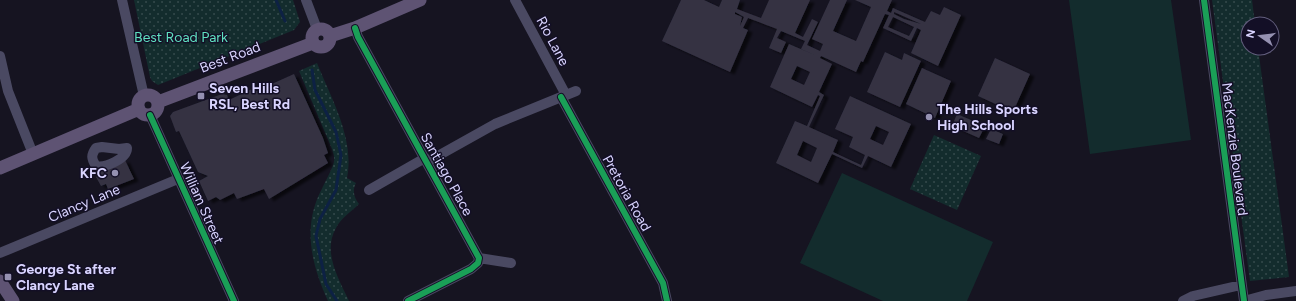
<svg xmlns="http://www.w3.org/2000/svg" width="1296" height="301" font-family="Figtree,sans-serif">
<defs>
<pattern id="park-dots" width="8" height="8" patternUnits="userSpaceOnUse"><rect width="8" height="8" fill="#132c2d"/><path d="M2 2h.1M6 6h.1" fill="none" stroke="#354a4c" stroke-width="1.8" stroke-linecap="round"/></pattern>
<filter id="shadow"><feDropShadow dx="4.5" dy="2.5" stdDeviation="1" flood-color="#0009"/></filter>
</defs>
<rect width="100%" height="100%" fill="#161421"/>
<path fill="#132c2d" d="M 1069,0 L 1171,0 L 1191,140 L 1090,154 Z
M 842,173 L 993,242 L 967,301 L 883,301 L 800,263 Z"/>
<path fill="url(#park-dots)" d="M 134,0 L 293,0 L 300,22 L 294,30 L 158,85 L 152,81 L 150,77 Z
M 1212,0 L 1252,0 L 1255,24 L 1248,24 L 1248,48 L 1258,48 L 1289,277 L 1250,281 Z
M 317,63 C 331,98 355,139 347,178 L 356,183 C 352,190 354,198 359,204 C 352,211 340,219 336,228 C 322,252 339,279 349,301 L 328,301 C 313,268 303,232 318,197 C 321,190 334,166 334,161 C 335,157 333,153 332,149 L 299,71 Z
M 934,135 L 981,156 L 957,210 L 910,189 Z"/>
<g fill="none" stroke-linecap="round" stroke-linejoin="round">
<path stroke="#0d2144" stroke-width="3" d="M 276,0 L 285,21
M 312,70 L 315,90 L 336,132 L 341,155 L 336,190 L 320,219 L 316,236 L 326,284 L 337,301"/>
</g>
<path fill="#343243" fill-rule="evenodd" filter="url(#shadow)" d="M 681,0 L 704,0 L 719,7 L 722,0 L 740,0 L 737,9 L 761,18 L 769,0 L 810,0 L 795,33 L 803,37 L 812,19 L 818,22 L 807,45 L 820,51 L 823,44 L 812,39 L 830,0 L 847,0 L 833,31 L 856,41 L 871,7 L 855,0 L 892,0 L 887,11 L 891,13 L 893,8 L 925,22 L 931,11 L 940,15 L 944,7 L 961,15 L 938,66 L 911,53 L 921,30 L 917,28 L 911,41 L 883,28 L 889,15 L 885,14 L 863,62 L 861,61 L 856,72 L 821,56 L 820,58 L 832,64 L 819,92 L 824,95 L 809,127 L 838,140 L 833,152 L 861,165 L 865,155 L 849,147 L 853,137 L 835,129 L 850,96 L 911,124 L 891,167 L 868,156 L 862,168 L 832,154 L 818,183 L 776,163 L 795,121 L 807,126 L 820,96 L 818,95 L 812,107 L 770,87 L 789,44 L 817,56 L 801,49 L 805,41 L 781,31 L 777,38 L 786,42 L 781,53 L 769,48 L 777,29 L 748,18 L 743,28 L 748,30 L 730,72 L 662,41 ZM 735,12 L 744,17 L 740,26 L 742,17 L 735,14 ZM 894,12 L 921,24 L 904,19 L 894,14 ZM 893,17 L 914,27 L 909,36 L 888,27 ZM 797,66 L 810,72 L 804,85 L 791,79 ZM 876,126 L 889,132 L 883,145 L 870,139 ZM 803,141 L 817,148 L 811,162 L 797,155 Z
M 885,52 L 902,60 L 904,53 L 921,61 L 900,107 L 867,92 Z
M 995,58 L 1030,74 L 1013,112 L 978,96 Z
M 922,68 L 951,81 L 935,118 L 906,104 Z
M 294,74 L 323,138 L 328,153 L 324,155 L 328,163 L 269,199 L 264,189 L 237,199 L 234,193 L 220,200 L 216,197 L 208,201 L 199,181 L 208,176 L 198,172 L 179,131 L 176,132 L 170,116 L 173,112 L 222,94 L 227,95 L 229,100 L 254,88 L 256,91 Z
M 957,114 L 985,126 L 979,138 L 952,126 Z
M 991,129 L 1003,134 L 999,144 L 986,139 Z
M 125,160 L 134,179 L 108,189 L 106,184 L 101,186 L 96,177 L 99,175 L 98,172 Z"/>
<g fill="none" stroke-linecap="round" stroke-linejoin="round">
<path stroke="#4a4962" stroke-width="10" d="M 122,0 L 144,96
M 306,0 L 317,29
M 515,0 L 566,95
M 1204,0 L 1244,301
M 355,28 L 358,37 L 479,258 L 478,263 L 471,269 L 408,301
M 0,56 L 8,91 L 33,154
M 561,97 L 663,283 L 667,301
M 150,115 L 234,301
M 102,147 L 119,149 L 127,148 C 127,159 105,168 96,166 C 91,158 91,155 96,148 Z
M 427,162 L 495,124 L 576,91
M 369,190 L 425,158
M 0,253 L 178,179
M 479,258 L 511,263
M 1183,301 L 1193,296 L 1241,285
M 1244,301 L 1266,295 L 1296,291"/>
<path stroke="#5e5373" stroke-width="13" d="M312 38a9 9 0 1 1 18 0a9 9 0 1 1-18 0Z
M 330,36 L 355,28 L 420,0
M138 105a10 10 0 1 1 20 0a10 10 0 1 1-20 0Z
M 158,102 L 313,43
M 0,168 L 139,109
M 0,281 L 13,301"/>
<g stroke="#130f26" stroke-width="8">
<path id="cycleway" d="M 1204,0 L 1244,301
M 355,28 L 358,37 L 479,258 L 478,263 L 471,269 L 408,301
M 561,97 L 663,283 L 667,301
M 150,115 L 234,301"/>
</g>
<use href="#cycleway" stroke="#1a9f57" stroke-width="6"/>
</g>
<g fill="#9591b1" stroke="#130f26" stroke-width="1.5">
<rect x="197" y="92" width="8" height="8" rx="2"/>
<circle cx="929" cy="117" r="4"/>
<circle cx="115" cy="173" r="4"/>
<rect x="4" y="273" width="8" height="8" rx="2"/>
</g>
<g text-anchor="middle" stroke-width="3" stroke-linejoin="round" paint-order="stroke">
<g font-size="14" fill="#5fe0c0" stroke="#130f26">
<text x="181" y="42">Best Road Park</text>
</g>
<g font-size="14" fill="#d9d4ff" stroke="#130f26">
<text transform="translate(553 41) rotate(62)" y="5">Rio Lane</text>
<text transform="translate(230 57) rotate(-21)" y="5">Best Road</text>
<text transform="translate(1235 149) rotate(83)" y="5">MacKenzie Boulevard</text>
<text transform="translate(447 174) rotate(61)" y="5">Santiago Place</text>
<text transform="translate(627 193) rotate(61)" y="5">Pretoria Road</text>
<text transform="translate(84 203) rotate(-23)" y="5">Clancy Lane</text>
<text transform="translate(202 203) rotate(66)" y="5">William Street</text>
</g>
<g font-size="14" font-weight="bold" fill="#d9d4ff" stroke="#130f26" text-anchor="start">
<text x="209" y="93">Seven Hills<tspan x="209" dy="16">RSL, Best Rd</tspan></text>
<text x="937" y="114">The Hills Sports<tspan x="937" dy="16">High School</tspan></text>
<text x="107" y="178" text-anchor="end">KFC</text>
<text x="16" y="274">George St after<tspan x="16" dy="16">Clancy Lane</tspan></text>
</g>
</g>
<g transform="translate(1260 36) rotate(284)"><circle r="19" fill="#130f26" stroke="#625e7d"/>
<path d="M0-3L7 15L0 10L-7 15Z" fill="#9591b1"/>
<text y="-6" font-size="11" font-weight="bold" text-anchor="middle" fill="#d9d4ff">N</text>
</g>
</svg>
